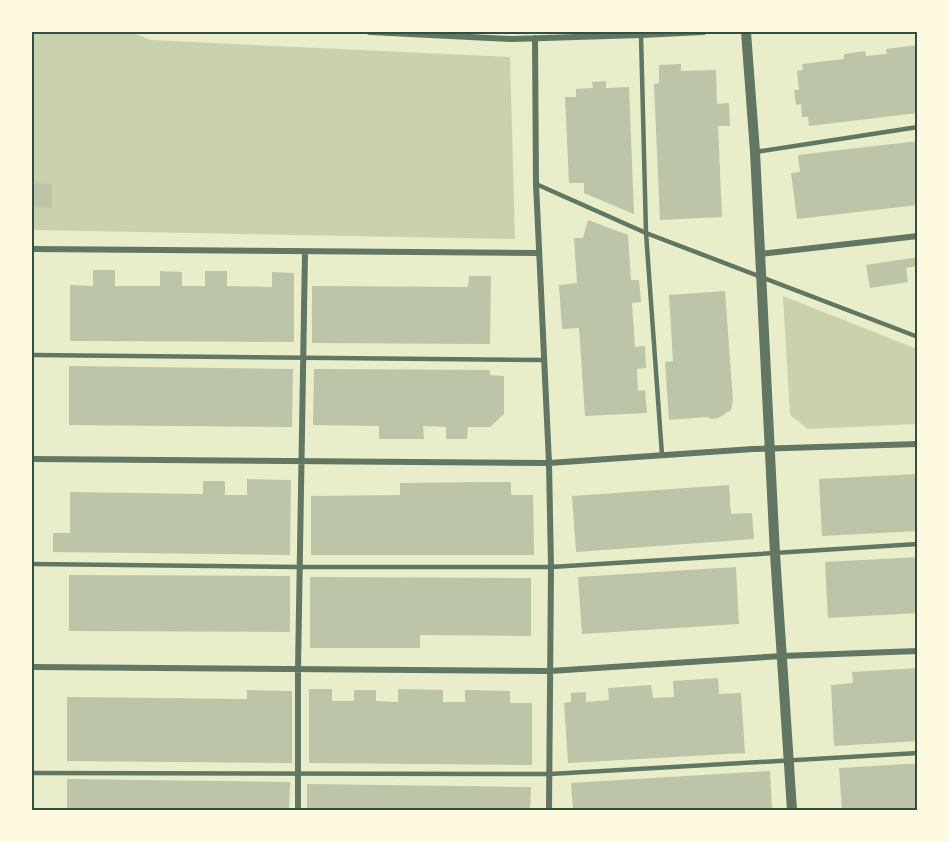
<svg xmlns="http://www.w3.org/2000/svg" width="949" height="842" font-family="'Times New Roman',serif">
<rect width="100%" height="100%" fill="#e9edc9"/>
<path fill="#cad2ad" d="M 32,32 L 130,32 L 151,40 L 510,57 L 515,239 L 32,230 Z
M 783,296 L 917,349 L 917,424 L 808,429 L 790,415 Z"/>
<path fill="#bcc5a7" d="M 918,45 L 918,113 L 809,126 L 808,117 L 802,117 L 801,104 L 796,105 L 794,90 L 799,90 L 797,71 L 803,70 L 802,64 L 844,59 L 844,54 L 865,51 L 866,56 L 887,54 L 886,49 Z
M 681,64 L 681,71 L 716,70 L 717,104 L 729,103 L 730,126 L 718,126 L 722,217 L 660,220 L 654,84 L 659,83 L 659,65 Z
M 606,81 L 606,88 L 629,87 L 634,214 L 584,193 L 584,183 L 569,183 L 565,97 L 576,97 L 576,89 L 593,88 L 592,82 Z
M 918,141 L 918,205 L 797,219 L 791,173 L 800,172 L 798,155 Z
M 32,183 L 52,184 L 52,208 L 32,207 Z
M 588,220 L 628,235 L 631,280 L 639,280 L 641,302 L 632,303 L 635,347 L 645,346 L 646,368 L 637,369 L 638,391 L 645,390 L 647,413 L 585,416 L 579,328 L 562,329 L 559,285 L 577,283 L 574,238 L 583,238 Z
M 918,257 L 918,266 L 906,268 L 908,282 L 870,288 L 866,265 Z
M 93,270 L 115,270 L 115,286 L 160,286 L 160,271 L 182,272 L 182,286 L 205,286 L 205,271 L 227,271 L 227,286 L 272,287 L 272,272 L 294,273 L 294,342 L 70,341 L 70,285 L 93,286 Z
M 469,276 L 491,276 L 490,344 L 312,343 L 312,286 L 468,287 Z
M 725,291 L 733,401 L 731,410 L 718,418 L 711,419 L 707,417 L 669,420 L 665,362 L 673,361 L 669,295 Z
M 69,366 L 293,369 L 292,427 L 69,425 Z
M 314,369 L 490,370 L 490,375 L 504,376 L 504,414 L 490,427 L 468,427 L 467,439 L 446,439 L 446,427 L 423,426 L 424,439 L 379,439 L 379,426 L 313,425 Z
M 918,474 L 918,531 L 822,536 L 819,479 Z
M 247,479 L 291,480 L 290,555 L 53,552 L 53,533 L 70,533 L 70,492 L 203,494 L 203,481 L 225,481 L 225,495 L 247,495 Z
M 489,482 L 511,482 L 511,495 L 533,495 L 534,555 L 311,555 L 311,496 L 400,495 L 400,483 Z
M 729,485 L 731,514 L 752,513 L 754,539 L 576,552 L 572,496 Z
M 918,557 L 918,613 L 828,618 L 825,562 Z
M 736,567 L 739,624 L 582,634 L 578,577 Z
M 69,575 L 290,576 L 290,632 L 69,631 Z
M 310,577 L 531,578 L 531,636 L 420,635 L 420,648 L 310,648 Z
M 918,668 L 918,741 L 834,746 L 831,685 L 853,683 L 852,672 Z
M 718,678 L 719,694 L 741,693 L 745,753 L 568,763 L 564,703 L 571,702 L 571,693 L 586,692 L 586,702 L 609,700 L 608,688 L 651,685 L 653,698 L 674,697 L 673,681 Z
M 309,689 L 332,689 L 332,701 L 354,701 L 354,690 L 376,690 L 376,701 L 398,702 L 398,689 L 443,690 L 443,702 L 465,702 L 465,690 L 510,691 L 510,703 L 532,703 L 532,765 L 309,763 Z
M 247,690 L 292,691 L 292,763 L 67,761 L 67,697 L 247,699 Z
M 906,764 L 918,764 L 918,810 L 842,810 L 839,768 Z
M 770,771 L 772,808 L 757,808 L 757,810 L 573,810 L 571,783 Z
M 67,779 L 290,782 L 289,810 L 67,810 Z
M 307,784 L 531,787 L 530,810 L 307,810 Z"/>
<g fill="none" stroke-linecap="round" stroke-linejoin="round">
<path stroke="#617663" stroke-width="4.5" d="M 641,35 L 646,233 L 662,455
M 755,152 L 918,127
M 536,184 L 646,233 L 918,337
M 32,355 L 543,360
M 32,564 L 300,567 L 551,567 L 918,544
M 32,773 L 550,774 L 918,753"/>
<path stroke="#617663" stroke-width="6" d="M 370,32 L 512,39 L 641,35 L 703,32
M 535,38 L 536,184 L 549,463 L 551,567 L 549,810
M 32,249 L 538,253
M 760,254 L 918,236
M 32,459 L 549,463 L 753,449 L 918,444
M 32,667 L 550,671 L 782,656 L 918,651
M 298,810 L 298,669 L 305,252"/>
<path stroke="#617663" stroke-width="10" d="M 746,32 L 755,152 L 775,554 L 792,810"/>
</g>
<rect width="949" height="842" fill="none" stroke="#fefae0" stroke-width="66"/>
<rect x="33" y="33" width="883" height="776" fill="none" stroke="#344e41" stroke-width="2"/>
</svg>
